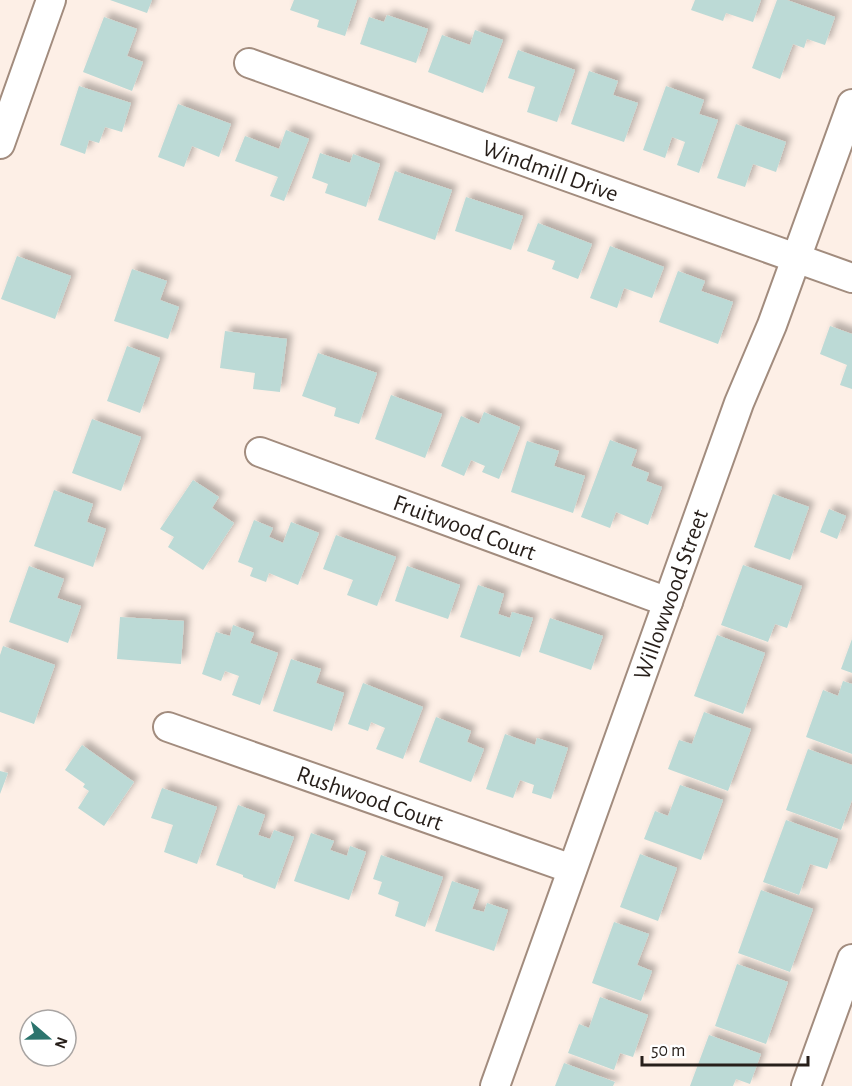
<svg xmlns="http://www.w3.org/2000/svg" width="852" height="1086" font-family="'Alegreya Sans',sans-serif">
<defs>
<filter id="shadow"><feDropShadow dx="5.5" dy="-5.5" stdDeviation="3" flood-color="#0004"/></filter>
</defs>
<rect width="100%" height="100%" fill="#fdefe6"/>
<path fill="#bcdad6" filter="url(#shadow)" d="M 110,0 L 152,0 L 147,13 Z
M 294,0 L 357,0 L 345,36 L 317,27 L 319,20 L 290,10 Z
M 695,0 L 761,0 L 753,22 L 726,13 L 723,21 L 691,10 Z
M 777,0 L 787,0 L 835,17 L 825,45 L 807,39 L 804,48 L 793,44 L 780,79 L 752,68 Z
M 387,15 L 428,29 L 416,63 L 360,44 L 369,17 L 384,22 Z
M 104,17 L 137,29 L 127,56 L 143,62 L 132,91 L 83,72 Z
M 475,30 L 503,40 L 483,93 L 428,72 L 442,35 L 470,45 Z
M 518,50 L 575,70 L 557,122 L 527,112 L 535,87 L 508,78 Z
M 589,71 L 618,81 L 613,95 L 638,103 L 624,142 L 571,124 Z
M 79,86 L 131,103 L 122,132 L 105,127 L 99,143 L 89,140 L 85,154 L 60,145 Z
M 666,86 L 704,100 L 699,114 L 718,120 L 699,173 L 677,165 L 685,142 L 672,137 L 665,158 L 643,150 Z
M 178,104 L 231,124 L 219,157 L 192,146 L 184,167 L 158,157 Z
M 736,124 L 786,142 L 776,172 L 753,164 L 745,187 L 717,178 Z
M 286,130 L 309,139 L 284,201 L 270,196 L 278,177 L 235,161 L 245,136 L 279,149 Z
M 320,153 L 350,163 L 353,154 L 380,164 L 366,207 L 325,193 L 328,184 L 312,178 Z
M 395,171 L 452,190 L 435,240 L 378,220 Z
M 466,197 L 523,216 L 511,250 L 455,231 Z
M 538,223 L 592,244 L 578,279 L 552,269 L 555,261 L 527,251 Z
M 610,246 L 664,267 L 652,298 L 624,288 L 617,308 L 590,298 Z
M 17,256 L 71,276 L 55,319 L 1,299 Z
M 132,269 L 167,281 L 160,300 L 179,307 L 168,339 L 114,321 Z
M 678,271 L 705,281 L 701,291 L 733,302 L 718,344 L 659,322 Z
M 830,326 L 852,334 L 852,389 L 840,385 L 847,365 L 820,354 Z
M 225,331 L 287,339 L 280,392 L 253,389 L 255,373 L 220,368 Z
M 127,346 L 160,358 L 140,413 L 107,401 Z
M 318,353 L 377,373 L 359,424 L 334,416 L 336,408 L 302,396 Z
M 391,395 L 442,414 L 425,458 L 375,439 Z
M 484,412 L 520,427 L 499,479 L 482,472 L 485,466 L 471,460 L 464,476 L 441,466 L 461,416 L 479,424 Z
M 92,419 L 141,437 L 121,491 L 72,473 Z
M 610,440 L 637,450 L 631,466 L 649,473 L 646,481 L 662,487 L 648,525 L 616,512 L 610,528 L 581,517 Z
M 527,441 L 559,451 L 554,466 L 585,476 L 573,513 L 511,492 Z
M 193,480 L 219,497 L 212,508 L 234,523 L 203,570 L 168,547 L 174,537 L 160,529 Z
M 54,490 L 93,504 L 87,522 L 106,529 L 93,567 L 34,546 Z
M 773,494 L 809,507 L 790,560 L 754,547 Z
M 829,509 L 846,516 L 837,539 L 820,532 Z
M 254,520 L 273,528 L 269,537 L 283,543 L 291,522 L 319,533 L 298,585 L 269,573 L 266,582 L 250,576 L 253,568 L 238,562 Z
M 336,535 L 396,557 L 377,606 L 347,595 L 353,580 L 323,569 Z
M 743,565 L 802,586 L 787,628 L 775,624 L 768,642 L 721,625 Z
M 29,566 L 64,579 L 57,598 L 81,606 L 68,643 L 9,622 Z
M 407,566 L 460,585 L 448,619 L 395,601 Z
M 478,585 L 504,594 L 498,614 L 510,618 L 512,612 L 533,618 L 520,657 L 460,637 Z
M 120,617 L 184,621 L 181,664 L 117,659 Z
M 550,618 L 603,636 L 591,670 L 539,652 Z
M 233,625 L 254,633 L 250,643 L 278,653 L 260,705 L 232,695 L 239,676 L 225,671 L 221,681 L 202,674 L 216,632 L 230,636 Z
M 717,635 L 765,653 L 743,714 L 694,696 Z
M 852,639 L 852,673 L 841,669 Z
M 3,646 L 55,665 L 34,724 L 0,712 L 0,655 Z
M 291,659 L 321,669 L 316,683 L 344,693 L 332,731 L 273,711 Z
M 843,681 L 852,684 L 852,754 L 806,737 L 823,690 L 838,696 Z
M 363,683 L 423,707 L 403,759 L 376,749 L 385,728 L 371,722 L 368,731 L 348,724 Z
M 704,712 L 751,729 L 728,791 L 668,769 L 679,740 L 692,744 Z
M 436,717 L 471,731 L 467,742 L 484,749 L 471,782 L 419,762 Z
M 505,734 L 535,745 L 537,738 L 568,748 L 551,799 L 532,793 L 534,785 L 520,780 L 513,798 L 486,789 Z
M 82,745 L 134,782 L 104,826 L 78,808 L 89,791 L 83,787 L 85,784 L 65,770 Z
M 808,749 L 852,765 L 852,800 L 841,830 L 786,810 Z
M 0,771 L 8,773 L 0,794 Z
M 680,785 L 723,800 L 701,860 L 644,839 L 655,811 L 668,816 Z
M 162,788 L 217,807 L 197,864 L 164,852 L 173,825 L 151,818 Z
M 238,805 L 265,815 L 258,835 L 270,839 L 274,830 L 294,837 L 275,889 L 243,877 L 243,875 L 216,865 Z
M 786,820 L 838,839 L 827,869 L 810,864 L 799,895 L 763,882 Z
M 311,833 L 334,841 L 330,850 L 347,856 L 350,846 L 366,852 L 349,900 L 294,881 Z
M 640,854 L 677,868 L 658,921 L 620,907 Z
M 381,855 L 443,877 L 425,927 L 395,916 L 399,902 L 378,894 L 382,882 L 373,879 Z
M 452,881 L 479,890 L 472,909 L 484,912 L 487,903 L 508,910 L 494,951 L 435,931 Z
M 761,890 L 813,909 L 790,972 L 738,953 Z
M 614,922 L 649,934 L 637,965 L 652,971 L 641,1001 L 592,983 Z
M 737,964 L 788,982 L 766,1044 L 715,1026 Z
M 600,997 L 648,1015 L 633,1057 L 620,1053 L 614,1070 L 568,1053 L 579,1024 L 589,1028 Z
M 709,1035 L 761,1054 L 750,1084 L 736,1079 L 733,1086 L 690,1086 Z
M 564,1063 L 615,1082 L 613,1086 L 555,1086 Z"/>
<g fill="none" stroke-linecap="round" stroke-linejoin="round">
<g stroke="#a28c7e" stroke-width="32">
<g id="minor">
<path id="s1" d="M 249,63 L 852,278"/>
<path d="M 0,144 L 51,0"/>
<path id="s2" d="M 260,452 L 668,602"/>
<path id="s3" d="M 168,727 L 572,869"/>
<path id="s4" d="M 495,1086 L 739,403 L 772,325 L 852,104"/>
<path d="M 806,1086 L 852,959"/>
</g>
</g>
<use href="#minor" stroke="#fff" stroke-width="28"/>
</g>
<g text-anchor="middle" stroke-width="5" stroke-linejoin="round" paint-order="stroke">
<g font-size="24" fill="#271f1a" stroke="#fff">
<text dy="8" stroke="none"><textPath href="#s1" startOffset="320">Windmill Drive</textPath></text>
<text dy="8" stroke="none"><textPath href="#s2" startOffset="218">Fruitwood Court</textPath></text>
<text dy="8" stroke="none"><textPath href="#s4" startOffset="522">Willowwood Street</textPath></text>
<text dy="8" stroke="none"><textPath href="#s3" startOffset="214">Rushwood Court</textPath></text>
</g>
</g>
<g transform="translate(48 1038) rotate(110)"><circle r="28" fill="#ffffff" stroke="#a9a5a3" stroke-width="1.5"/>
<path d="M0-4.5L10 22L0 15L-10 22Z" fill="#2c746d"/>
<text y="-9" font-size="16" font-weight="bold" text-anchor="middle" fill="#271f1a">N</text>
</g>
<path d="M642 1056v9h166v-9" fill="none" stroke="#271f1a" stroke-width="3"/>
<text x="651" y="1056" font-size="18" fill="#271f1a" stroke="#ffffff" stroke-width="4.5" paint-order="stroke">50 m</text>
</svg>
